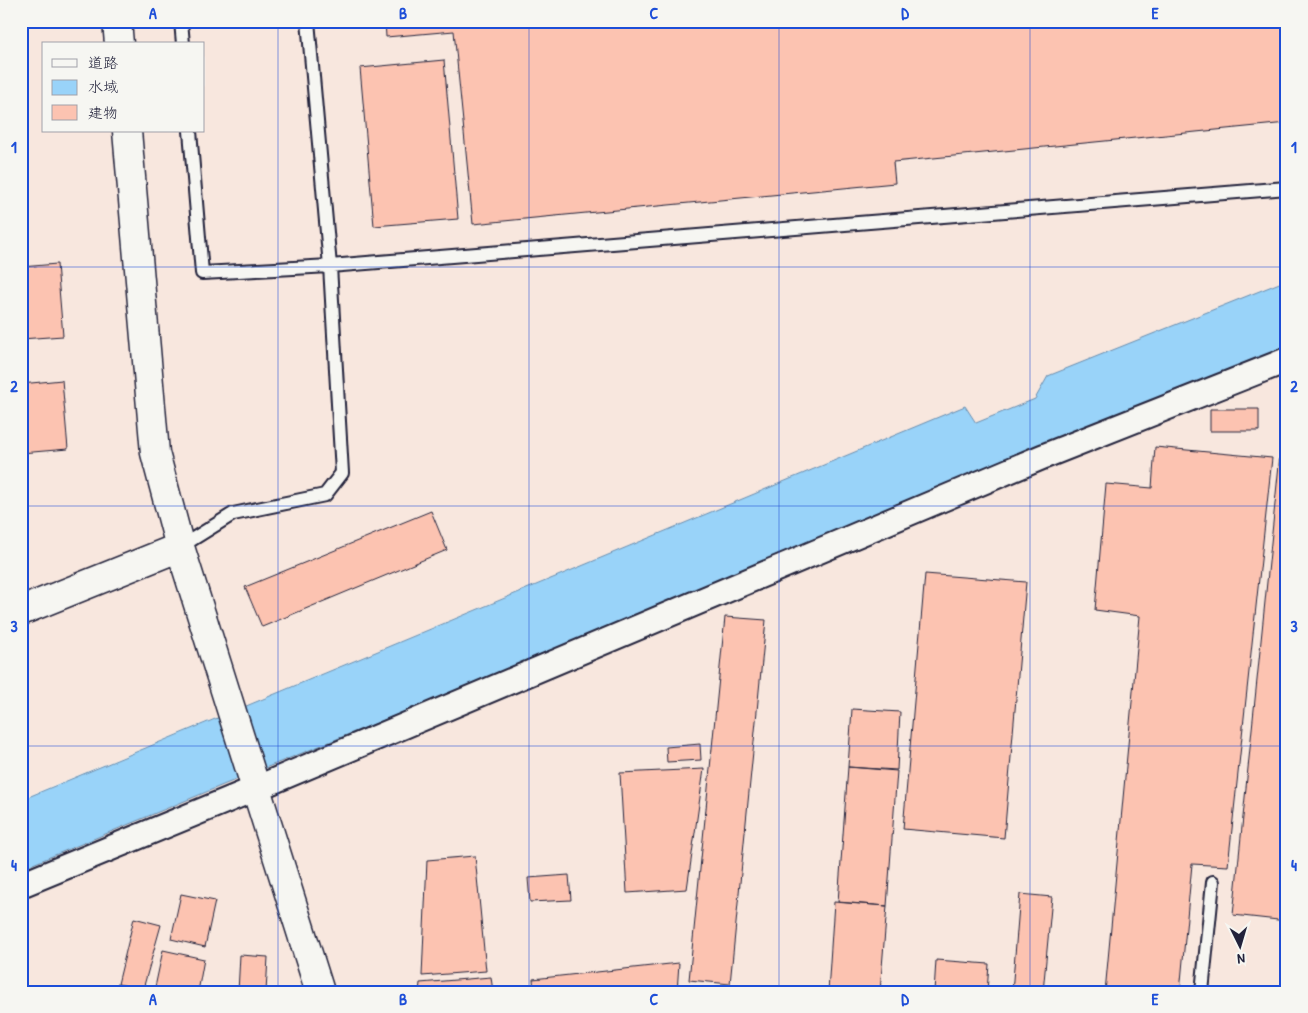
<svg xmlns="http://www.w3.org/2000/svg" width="1308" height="1013" font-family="'Patrick Hand','Klee One',sans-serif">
<rect width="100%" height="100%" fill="#f6f6f2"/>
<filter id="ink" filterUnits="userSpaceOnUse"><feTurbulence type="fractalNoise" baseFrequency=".02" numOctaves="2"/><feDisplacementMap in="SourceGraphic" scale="10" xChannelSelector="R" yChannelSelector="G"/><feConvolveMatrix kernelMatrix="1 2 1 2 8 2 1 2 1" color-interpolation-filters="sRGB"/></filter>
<g filter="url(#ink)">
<path fill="#f8e7de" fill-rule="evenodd" d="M 21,21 L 1287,21 L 1287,280 L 1048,376 L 1035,399 L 976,423 L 965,406 L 21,799 ZM 44,44 L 204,44 L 204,131 L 44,131 Z
M 1287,355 L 1287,992 L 21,992 L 21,869 L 223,785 Z"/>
<path fill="#99d3f9" stroke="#698cad" d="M 1287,280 L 1287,355 L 223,785 L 21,869 L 21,800 L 965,406 L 976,423 L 1035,399 L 1048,376 Z"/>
<path fill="#fcc3b1" stroke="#22223b" d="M 385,21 L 1287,21 L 1287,123 L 893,162 L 895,183 L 473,224 L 454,31 L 386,37 Z
M 444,60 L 458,219 L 374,226 L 360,68 Z
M 57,264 L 63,336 L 21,339 L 21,267 Z
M 62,380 L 68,449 L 21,453 L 21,384 Z
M 1210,409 L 1259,409 L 1259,431 L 1210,431 Z
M 1281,445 L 1287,446 L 1287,921 L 1233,915 Z
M 1155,447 L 1272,458 L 1228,866 L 1192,864 L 1180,992 L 1105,992 L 1140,616 L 1095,610 L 1106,484 L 1152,488 Z
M 431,511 L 447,550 L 262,627 L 245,587 Z
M 925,574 L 1026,582 L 1004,838 L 903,829 Z
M 725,617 L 766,620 L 730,984 L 689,980 Z
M 852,709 L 900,712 L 897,770 L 848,767 Z
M 700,744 L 701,760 L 667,762 L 666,747 Z
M 21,761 L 27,775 L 21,777 Z
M 848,767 L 897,771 L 887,906 L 838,902 Z
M 704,769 L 687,889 L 627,893 L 620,773 Z
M 475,856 L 486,971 L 422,976 L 427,860 Z
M 569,875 L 571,900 L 530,902 L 528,878 Z
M 181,894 L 215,901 L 205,947 L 171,939 Z
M 1020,894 L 1052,897 L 1043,992 L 1012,992 Z
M 834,902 L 887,906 L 880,992 L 828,992 Z
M 134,918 L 161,925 L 143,989 L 118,984 Z
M 163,950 L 204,959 L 198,992 L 154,992 Z
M 240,955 L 268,957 L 266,992 L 238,992 Z
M 936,960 L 989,964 L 987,992 L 934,992 Z
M 679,963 L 677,992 L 534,992 L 533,979 Z
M 491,977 L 493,992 L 419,992 L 420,983 Z"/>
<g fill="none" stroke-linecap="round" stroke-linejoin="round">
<g stroke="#22223b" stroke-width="16">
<path id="lane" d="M 181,21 L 183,44
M 190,131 L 202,273 L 330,266 L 1287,188
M 180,547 L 233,514 L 325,495 L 342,473 L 330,266 L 308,21
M 1202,992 L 1213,882"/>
</g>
<g stroke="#22223b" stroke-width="28">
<path id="street" d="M 21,885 L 257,788 L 1042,457 L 1287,360"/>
</g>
<g stroke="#22223b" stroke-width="31">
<path id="secondary" d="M 117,21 L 119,44
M 127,131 L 155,453 L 180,547 L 320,992
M 21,611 L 180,547"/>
</g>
<use href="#lane" stroke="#f6f6f2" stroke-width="12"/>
<use href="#street" stroke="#f6f6f2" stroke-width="24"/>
<use href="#secondary" stroke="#f6f6f2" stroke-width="28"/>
</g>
</g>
<path fill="none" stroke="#1d4ed8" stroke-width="1" stroke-opacity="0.55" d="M 278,21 L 278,992M 529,21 L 529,992M 779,21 L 779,992M 1030,21 L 1030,992M 21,267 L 1287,267M 21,506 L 1287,506M 21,746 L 1287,746"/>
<rect width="1308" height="1013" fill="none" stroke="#f6f6f2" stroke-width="55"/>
<rect x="42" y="42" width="162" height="90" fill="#f6f6f2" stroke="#a1a1a9"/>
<rect x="52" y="59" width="25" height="8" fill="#f6f6f2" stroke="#a1a1a9"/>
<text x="88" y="68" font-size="15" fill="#22223b">道路</text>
<rect x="52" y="80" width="25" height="15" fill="#99d3f9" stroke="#a1a1a9"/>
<text x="88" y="92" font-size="15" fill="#22223b">水域</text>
<rect x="52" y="105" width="25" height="15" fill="#fcc3b1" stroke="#a1a1a9"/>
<text x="88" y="118" font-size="15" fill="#22223b">建物</text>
<g transform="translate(1240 946) rotate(175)" stroke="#f6f6f2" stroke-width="4" paint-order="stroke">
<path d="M0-4L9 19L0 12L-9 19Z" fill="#22223b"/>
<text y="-8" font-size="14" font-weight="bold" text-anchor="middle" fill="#22223b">N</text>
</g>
<rect x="28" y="28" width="1252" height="958" fill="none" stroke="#1d4ed8" stroke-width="2"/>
<g font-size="16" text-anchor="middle" font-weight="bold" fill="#1d4ed8">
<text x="153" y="19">A</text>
<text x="403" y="19">B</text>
<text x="654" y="19">C</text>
<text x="905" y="19">D</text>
<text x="1155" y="19">E</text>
<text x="14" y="153">1</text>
<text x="1294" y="153">1</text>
<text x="14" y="392">2</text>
<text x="1294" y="392">2</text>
<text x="14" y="632">3</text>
<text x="1294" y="632">3</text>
<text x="14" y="871">4</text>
<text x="1294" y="871">4</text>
<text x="153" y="1005">A</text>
<text x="403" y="1005">B</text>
<text x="654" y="1005">C</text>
<text x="905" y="1005">D</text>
<text x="1155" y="1005">E</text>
</g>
</svg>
